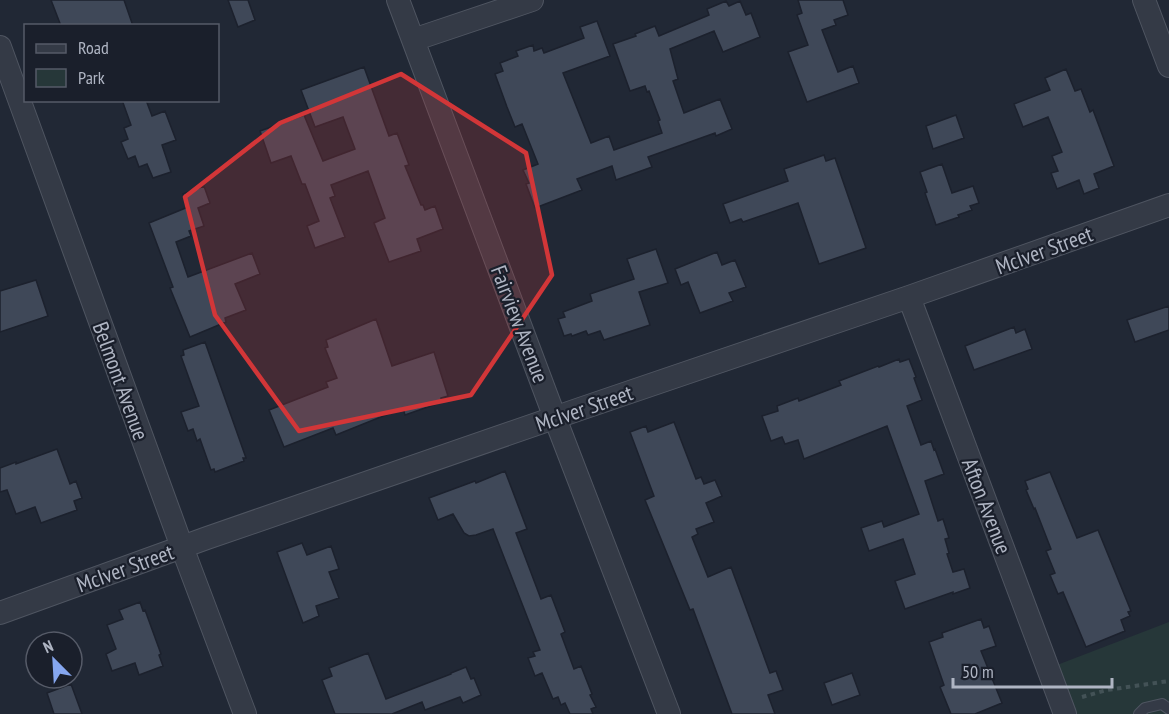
<svg xmlns="http://www.w3.org/2000/svg" width="1169" height="714" font-family="'PT Sans Narrow',sans-serif">
<rect width="100%" height="100%" fill="#212835"/>
<path fill="#263739" d="M 1169,622 L 1169,714 L 1076,714 L 1057,665 Z"/>
<path fill="#3f4858" stroke="#1c212d" stroke-width="1.5" d="M 51,0 L 124,0 L 133,26 L 61,26 Z
M 228,0 L 248,0 L 255,20 L 238,27 Z
M 798,0 L 843,0 L 848,15 L 834,20 L 836,25 L 822,30 L 838,72 L 853,66 L 859,83 L 807,102 L 788,52 L 808,45 L 797,15 L 802,13 Z
M 726,1 L 729,6 L 740,1 L 746,15 L 751,13 L 760,37 L 723,52 L 714,31 L 670,49 L 678,79 L 673,81 L 684,113 L 720,99 L 732,129 L 716,136 L 715,133 L 648,157 L 652,167 L 616,180 L 612,166 L 577,179 L 582,190 L 535,208 L 526,184 L 529,183 L 523,170 L 538,164 L 522,124 L 515,127 L 507,107 L 495,74 L 503,71 L 500,63 L 518,56 L 516,51 L 533,45 L 534,51 L 542,48 L 544,53 L 584,38 L 580,27 L 597,21 L 610,56 L 563,73 L 591,143 L 609,136 L 614,150 L 662,133 L 658,121 L 660,120 L 649,91 L 647,92 L 645,86 L 630,91 L 613,44 L 636,36 L 635,34 L 655,26 L 659,36 L 709,15 L 707,9 Z
M 364,67 L 389,136 L 397,133 L 409,165 L 405,166 L 421,205 L 423,205 L 425,210 L 435,206 L 443,229 L 417,239 L 421,251 L 389,262 L 374,223 L 385,218 L 368,171 L 331,185 L 335,196 L 330,198 L 345,237 L 315,248 L 307,226 L 319,221 L 305,184 L 302,184 L 291,156 L 271,163 L 260,131 L 304,115 L 323,161 L 355,149 L 343,117 L 315,127 L 301,90 Z
M 1066,69 L 1075,91 L 1081,89 L 1090,112 L 1093,110 L 1114,166 L 1094,174 L 1099,188 L 1084,194 L 1079,180 L 1057,189 L 1051,173 L 1058,171 L 1052,156 L 1062,152 L 1048,117 L 1023,127 L 1014,104 L 1050,90 L 1045,78 Z
M 122,100 L 146,100 L 152,116 L 165,111 L 176,140 L 162,145 L 171,172 L 153,178 L 147,164 L 139,167 L 135,156 L 128,159 L 121,142 L 128,139 L 124,128 L 131,125 Z
M 956,115 L 964,138 L 933,149 L 926,126 Z
M 824,155 L 826,161 L 835,158 L 866,248 L 819,264 L 798,203 L 743,222 L 741,219 L 730,223 L 723,204 L 788,181 L 784,169 Z
M 942,164 L 952,193 L 973,186 L 979,203 L 970,206 L 972,210 L 958,215 L 959,217 L 936,225 L 925,193 L 927,192 L 920,172 Z
M 204,186 L 210,203 L 198,208 L 204,226 L 189,231 L 191,236 L 176,242 L 188,277 L 252,253 L 260,274 L 235,284 L 246,310 L 225,318 L 226,322 L 190,337 L 170,288 L 173,287 L 149,223 L 188,207 L 183,194 Z
M 656,249 L 668,283 L 639,292 L 650,325 L 604,340 L 600,331 L 588,335 L 586,331 L 572,336 L 571,334 L 564,336 L 558,319 L 565,317 L 563,312 L 592,301 L 590,294 L 634,279 L 627,259 Z
M 717,252 L 722,265 L 735,260 L 746,287 L 729,293 L 733,301 L 700,313 L 688,282 L 681,285 L 675,269 Z
M 36,280 L 48,316 L 0,332 L 0,291 Z
M 1169,306 L 1169,330 L 1135,342 L 1127,320 Z
M 376,319 L 392,366 L 434,352 L 448,396 L 441,398 L 442,402 L 405,415 L 403,408 L 336,435 L 333,428 L 284,447 L 269,410 L 328,387 L 326,382 L 337,378 L 325,348 L 328,347 L 326,340 Z
M 1014,327 L 1016,333 L 1025,329 L 1032,349 L 974,370 L 965,346 Z
M 205,342 L 246,458 L 243,458 L 244,461 L 215,472 L 214,469 L 211,470 L 200,439 L 197,441 L 193,429 L 188,431 L 181,412 L 199,406 L 181,356 L 184,355 L 183,350 Z
M 899,359 L 900,362 L 909,359 L 916,377 L 914,378 L 922,400 L 907,406 L 921,445 L 931,441 L 934,450 L 935,449 L 944,474 L 925,481 L 938,521 L 943,519 L 949,538 L 945,539 L 949,553 L 947,554 L 953,572 L 964,569 L 970,588 L 953,594 L 953,592 L 905,609 L 895,581 L 915,574 L 903,539 L 869,551 L 861,528 L 882,521 L 884,527 L 919,514 L 887,426 L 804,459 L 798,440 L 785,444 L 782,437 L 771,441 L 762,416 L 778,411 L 777,406 L 798,398 L 799,401 L 841,385 L 839,381 L 878,366 L 879,367 Z
M 674,422 L 696,479 L 701,477 L 704,484 L 715,480 L 722,496 L 706,503 L 714,522 L 696,529 L 698,534 L 692,537 L 708,577 L 731,567 L 770,673 L 776,671 L 783,690 L 768,695 L 775,714 L 732,714 L 693,609 L 690,610 L 645,500 L 654,496 L 630,432 L 646,426 L 648,432 Z
M 57,449 L 70,484 L 76,481 L 82,498 L 74,501 L 77,510 L 41,523 L 35,507 L 16,514 L 7,490 L 0,492 L 0,468 L 16,462 L 16,464 Z
M 505,471 L 527,529 L 516,533 L 541,599 L 551,595 L 565,632 L 561,634 L 574,669 L 581,666 L 592,694 L 590,695 L 596,707 L 591,709 L 593,714 L 570,714 L 565,703 L 561,705 L 558,697 L 553,699 L 542,673 L 535,676 L 528,658 L 535,656 L 533,652 L 540,650 L 493,529 L 476,535 L 469,536 L 464,533 L 453,514 L 438,520 L 429,498 L 475,481 L 476,483 Z
M 1050,472 L 1077,538 L 1098,530 L 1131,611 L 1128,612 L 1130,616 L 1121,620 L 1125,631 L 1086,647 L 1063,592 L 1058,594 L 1050,575 L 1055,573 L 1046,551 L 1051,549 L 1035,508 L 1034,509 L 1026,490 L 1028,489 L 1025,481 Z
M 302,543 L 307,555 L 331,546 L 339,569 L 329,572 L 339,598 L 316,606 L 319,616 L 303,623 L 277,552 Z
M 140,602 L 143,611 L 145,610 L 161,654 L 159,655 L 163,666 L 139,675 L 135,663 L 112,671 L 106,654 L 116,649 L 107,625 L 123,619 L 119,610 Z
M 981,619 L 984,628 L 989,626 L 996,646 L 981,651 L 1002,703 L 975,714 L 951,714 L 940,687 L 944,685 L 929,642 L 943,637 L 942,633 Z
M 368,653 L 386,699 L 451,674 L 451,673 L 466,667 L 471,679 L 474,678 L 481,695 L 463,703 L 460,697 L 425,710 L 422,702 L 392,714 L 335,714 L 322,680 L 332,676 L 329,668 Z
M 852,673 L 860,695 L 832,705 L 824,683 Z
M 71,684 L 82,714 L 54,714 L 47,693 Z"/>
<g fill="none" stroke-linecap="round" stroke-linejoin="round">
<g stroke="#4f5561" stroke-width="12">
<path id="service" d="M 1139,714 L 1145,708 L 1162,704 L 1169,709"/>
</g>
<g stroke="#4f5561" stroke-width="24">
<path id="minor" d="M 398,0 L 555,418 L 669,714
M 1144,0 L 1169,66
M 413,40 L 532,0
M 0,47 L 182,547 L 245,714
M 909,297 L 1065,714
M 0,613 L 207,538 L 580,409 L 909,297 L 1169,205"/>
</g>
<path stroke="#435256" stroke-width="4" stroke-dasharray="4.5 4.5" stroke-linecap="butt" d="M 1082,697 L 1107,690 L 1169,681"/>
<use href="#service" stroke="#343a46" stroke-width="10"/>
<use href="#minor" stroke="#343a46" stroke-width="22"/>
</g>
<path fill="#d23638" fill-opacity="0.2" stroke="#d23638" stroke-width="4.5" stroke-linejoin="round" d="M 401,74 L 526,153 L 552,275 L 471,395 L 299,431 L 215,315 L 185,197 L 280,123 Z"/>
<g text-anchor="middle" stroke-width="4.5" stroke-linejoin="round" paint-order="stroke">
<g font-size="22" fill="#afb5c3" stroke="#1a1f2b">
<text transform="translate(1044 250) rotate(-20)" y="8">McIver Street</text>
<text transform="translate(520 324) rotate(69)" y="8">Fairview Avenue</text>
<text transform="translate(121 381) rotate(70)" y="8">Belmont Avenue</text>
<text transform="translate(584 408) rotate(-19)" y="8">McIver Street</text>
<text transform="translate(987 506) rotate(69)" y="8">Afton Avenue</text>
<text transform="translate(125 568) rotate(-20)" y="8">McIver Street</text>
</g>
</g>
<rect x="24" y="24" width="195" height="78" fill="#1a1f2b" stroke="#565b68" stroke-width="1.5"/>
<rect x="36" y="44" width="30" height="9" fill="#343a46" stroke="#565b68" stroke-width="1.5"/>
<text x="78" y="54" font-size="18" fill="#afb5c3">Road</text>
<rect x="36" y="69" width="30" height="18" fill="#263739" stroke="#565b68" stroke-width="1.5"/>
<text x="78" y="84" font-size="18" fill="#afb5c3">Park</text>
<g transform="translate(54 660) rotate(336)"><circle r="28" fill="#1a1f2b" stroke="#565b68" stroke-width="1.5"/>
<path d="M0-4.5L10 22L0 15L-10 22Z" fill="#86a7f0"/>
<text y="-9" font-size="16" font-weight="bold" text-anchor="middle" fill="#afb5c3">N</text>
</g>
<path d="M953 678v9h159v-9" fill="none" stroke="#afb5c3" stroke-width="3"/>
<text x="962" y="678" font-size="18" fill="#afb5c3" stroke="#1a1f2b" stroke-width="4.5" paint-order="stroke">50 m</text>
</svg>
